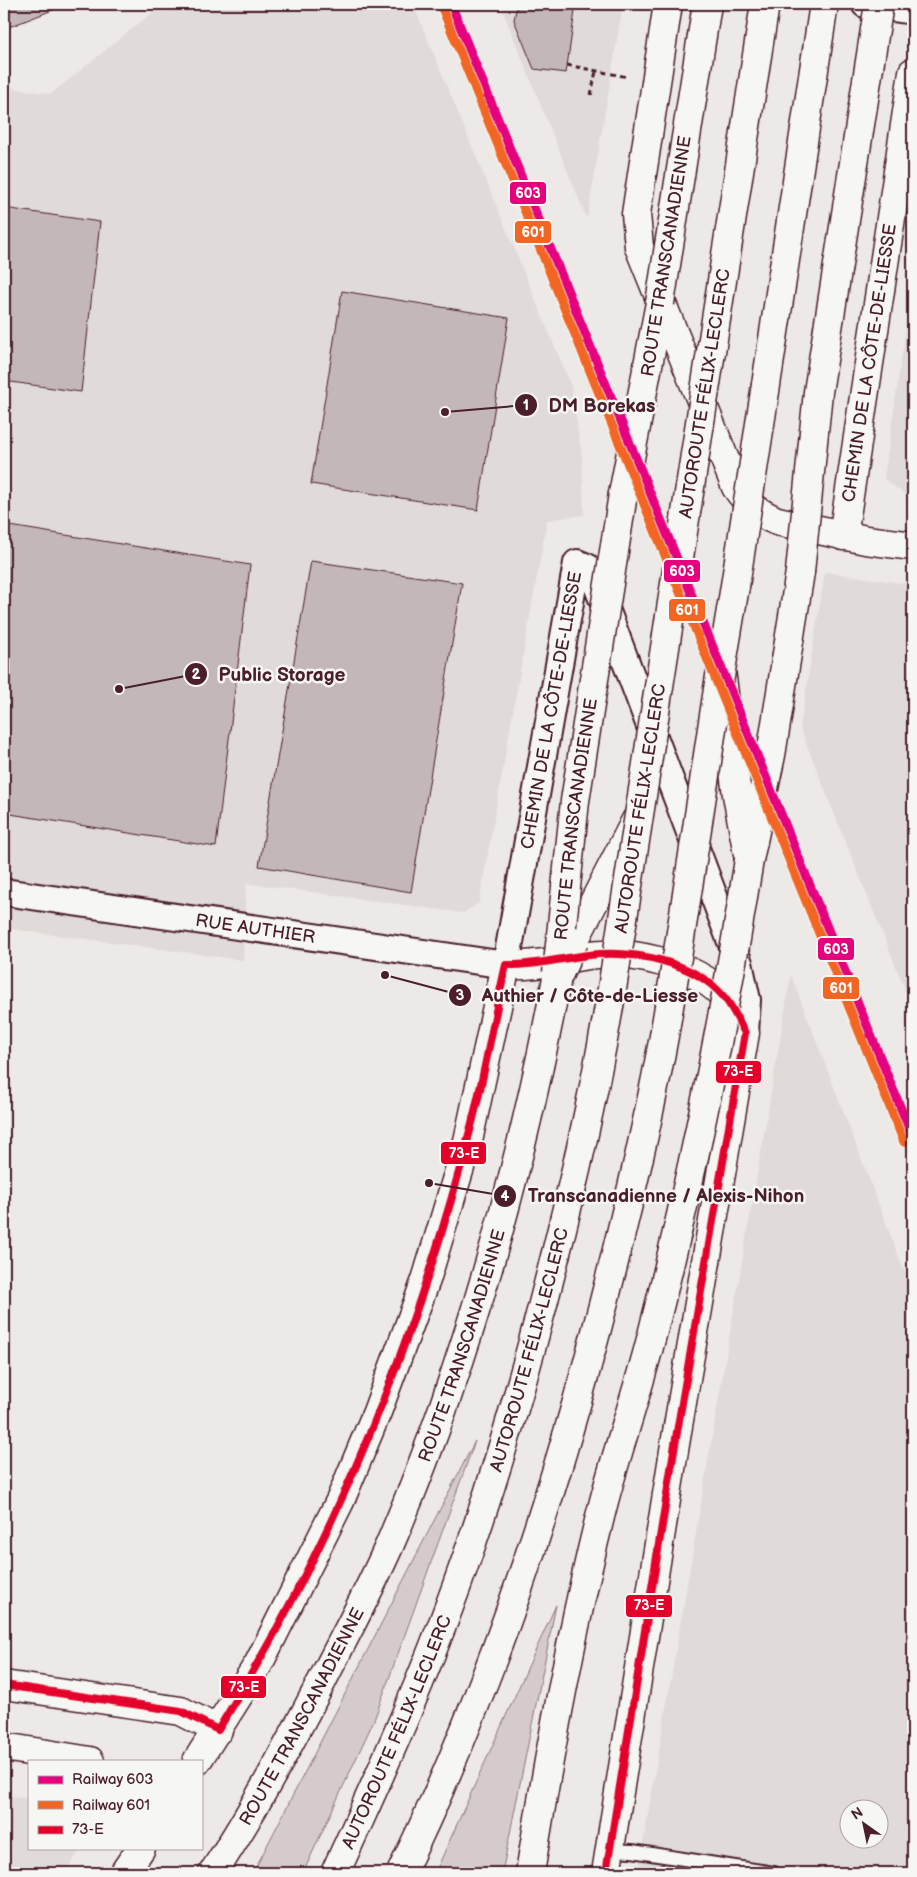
<svg xmlns="http://www.w3.org/2000/svg" width="917" height="1877" font-family="'Balsamiq Sans',sans-serif">
<rect width="100%" height="100%" fill="#ece9e6"/>
<filter id="ink" filterUnits="userSpaceOnUse"><feTurbulence type="fractalNoise" baseFrequency=".02" numOctaves="2"/><feDisplacementMap in="SourceGraphic" scale="10" xChannelSelector="R" yChannelSelector="G"/><feConvolveMatrix kernelMatrix="1 2 1 2 8 2 1 2 1" color-interpolation-filters="sRGB"/></filter>
<g filter="url(#ink)">
<path fill="#e0dad8" fill-rule="evenodd" d="M 163,4 L 413,4 L 571,386 L 582,457 L 584,515 L 547,520 L 479,903 L 463,913 L 246,883 L 243,960 L 4,928 L 4,87 L 51,94 Z
M 500,4 L 623,4 L 587,219 Z
M 913,278 L 913,500 L 884,479 Z
M 825,572 L 913,585 L 913,1009 L 800,728 Z
M 791,975 L 913,1294 L 913,1873 L 638,1873 ZM 850,1810 L 880,1810 L 880,1840 L 850,1840 Z
M 4,1795 L 29,1799 L 29,1848 L 82,1848 L 64,1873 L 4,1873 Z"/>
<path fill="#d4cbca" stroke="#8f757a" d="M 475,1441 L 374,1720 L 303,1873 L 253,1873 Z
M 556,1605 L 502,1873 L 435,1873 Z"/>
<path fill="#c4b7b7" stroke="#4a1f2b" d="M 4,4 L 68,4 L 4,29 Z
M 517,4 L 576,4 L 566,73 L 534,69 L 514,20 Z
M 4,208 L 100,222 L 81,392 L 4,381 Z
M 342,291 L 509,318 L 478,510 L 311,484 Z
M 4,525 L 250,565 L 216,847 L 4,813 Z
M 311,561 L 462,583 L 411,892 L 259,866 Z
M 4,1342 L 8,1343 L 4,1371 Z"/>
<g fill="none" stroke-linecap="round" stroke-linejoin="round">
<g stroke="#4a1f2b" stroke-width="16">
<path id="service" d="M 610,1850 L 632,1851 L 774,1873"/>
</g>
<g stroke="#4a1f2b" stroke-width="30">
<g id="minor">
<path d="M 865,4 L 913,11"/>
<path id="s1" d="M 4,892 L 506,965 L 577,563 L 587,567 L 594,577 L 739,963 L 747,1000 L 745,1033"/>
</g>
</g>
<g stroke="#4a1f2b" stroke-width="31">
<g id="tertiary">
<path d="M 668,4 L 636,214 L 639,247 L 736,487 C 749,505 756,512 777,521 L 866,540 L 913,546"/>
<path id="s2" d="M 843,536 L 913,72"/>
<path d="M 4,1685 L 181,1711 L 218,1730"/>
<path d="M 4,1747 L 90,1761"/>
<path d="M 197,1761 L 259,1663 L 340,1501 L 377,1412 L 426,1280 L 468,1141 L 506,965 C 535,967 561,959 589,955 C 629,950 694,964 722,994 C 732,1004 738,1021 745,1033 L 677,1432 L 606,1873"/>
<path d="M 124,1873 L 141,1848"/>
</g>
</g>
<g stroke="#4a1f2b" stroke-width="31">
<path id="secondary" d="M 623,494 L 660,303
M 749,860 L 771,755 L 800,572"/>
</g>
<g stroke="#4a1f2b" stroke-width="31">
<g id="primary">
<path id="s3" d="M 213,1873 C 253,1812 287,1748 321,1683 C 344,1637 369,1592 390,1544 C 468,1362 520,1173 557,978"/>
<path d="M 530,1873 L 535,1842"/>
</g>
</g>
<g stroke="#4a1f2b" stroke-width="31">
<path id="motorway" d="M 766,385 L 824,4
M 735,586 L 721,670 L 737,795 L 749,860
M 574,941 L 636,820"/>
</g>
<path stroke="#4a1f2b" stroke-width="3" stroke-dasharray="5 4" stroke-linecap="butt" d="M 567,65 L 628,77
M 591,95 L 596,71"/>
<use href="#service" stroke="#f6f6f2" stroke-width="12"/>
<use href="#minor" stroke="#f6f6f2" stroke-width="26"/>
<use href="#tertiary" stroke="#f6f6f2" stroke-width="28"/>
<use href="#secondary" stroke="#f6f6f2" stroke-width="28"/>
<use href="#primary" stroke="#f6f6f2" stroke-width="28"/>
<use href="#motorway" stroke="#f6f6f2" stroke-width="28"/>
<g stroke="#4a1f2b" stroke-width="31" stroke-linecap="butt">
<g id="secondary-bridge">
<path d="M 660,303 L 707,4"/>
<path d="M 800,572 L 818,392 L 879,4"/>
<path id="s4" d="M 557,973 L 575,801 L 623,494"/>
</g>
</g>
<g stroke="#4a1f2b" stroke-width="31" stroke-linecap="butt">
<path id="primary-bridge" d="M 535,1842 C 554,1727 575,1614 604,1501 C 619,1445 638,1391 652,1335 C 692,1179 724,1020 749,860"/>
</g>
<g stroke="#4a1f2b" stroke-width="31" stroke-linecap="butt">
<g id="motorway-bridge">
<path d="M 735,586 L 766,385"/>
<path d="M 557,978 L 574,941"/>
<path id="s5" d="M 335,1873 C 369,1800 402,1726 432,1651 C 472,1551 504,1448 532,1345 C 564,1227 592,1109 612,989 L 765,4"/>
<path d="M 401,1873 C 499,1672 569,1450 621,1233 C 637,1168 652,1102 664,1036 C 685,915 702,792 721,670"/>
</g>
</g>
<use href="#secondary-bridge" stroke="#f6f6f2" stroke-width="28"/>
<use href="#primary-bridge" stroke="#f6f6f2" stroke-width="28"/>
<use href="#motorway-bridge" stroke="#f6f6f2" stroke-width="28"/>
<g stroke="#f6f6f2" stroke-width="11">
<path id="bus-1" d="M 4,1685 L 181,1711 L 218,1730 C 335,1542 419,1334 473,1119 C 486,1068 494,1016 506,965 C 535,966 561,958 589,955 C 633,950 694,961 724,997 C 733,1007 738,1021 745,1033 L 677,1432 L 606,1873"/>
</g>
<use href="#bus-1" stroke="#e4002b" stroke-width="8"/>
<g stroke="#f6f6f2" stroke-width="12">
<path id="rail-1" d="M 451,4 L 913,1138"/>
</g>
<g stroke="#f6f6f2" stroke-width="12">
<path id="rail-2" d="M 442,8 L 904,1142"/>
</g>
<use href="#rail-1" stroke="#e5007d" stroke-width="9"/>
<use href="#rail-2" stroke="#f26522" stroke-width="9"/>
</g>
</g>
<g text-anchor="middle" stroke-width="5" stroke-linejoin="round" paint-order="stroke">
<g font-size="18" fill="#4a1f2b" stroke="#f6f6f2">
<text transform="translate(666 256) rotate(-81)" y="6">ROUTE TRANSCANADIENNE</text>
<text dy="6" stroke="none"><textPath href="#s2" startOffset="175">CHEMIN DE LA CÔTE-DE-LIESSE</textPath></text>
<text dy="6" stroke="none"><textPath href="#s5" startOffset="1532">AUTOROUTE FÉLIX-LECLERC</textPath></text>
<text dy="6" stroke="none"><textPath href="#s1" startOffset="766">CHEMIN DE LA CÔTE-DE-LIESSE</textPath></text>
<text dy="6" stroke="none"><textPath href="#s5" startOffset="1112">AUTOROUTE FÉLIX-LECLERC</textPath></text>
<text dy="6" stroke="none"><textPath href="#s4" startOffset="155">ROUTE TRANSCANADIENNE</textPath></text>
<text dy="6" stroke="none"><textPath href="#s1" startOffset="254">RUE AUTHIER</textPath></text>
<text dy="6" stroke="none"><textPath href="#s3" startOffset="585">ROUTE TRANSCANADIENNE</textPath></text>
<text dy="6" stroke="none"><textPath href="#s5" startOffset="559">AUTOROUTE FÉLIX-LECLERC</textPath></text>
<text dy="6" stroke="none"><textPath href="#s3" startOffset="180">ROUTE TRANSCANADIENNE</textPath></text>
<text dy="6" stroke="none"><textPath href="#s5" startOffset="154">AUTOROUTE FÉLIX-LECLERC</textPath></text>
</g>
</g>
<path fill="none" stroke="#4a1f2b" stroke-width="2" d="M445 412L526 405M119 689L196 674M385 975L460 995M429 1183L505 1196"/>
<g fill="#4a1f2b" stroke="#f6f6f2" stroke-width="2">
<circle cx="445" cy="412" r="5"/>
<circle cx="119" cy="689" r="5"/>
<circle cx="385" cy="975" r="5"/>
<circle cx="429" cy="1183" r="5"/>
<circle cx="526" cy="405" r="12"/>
<circle cx="196" cy="674" r="12"/>
<circle cx="460" cy="995" r="12"/>
<circle cx="505" cy="1196" r="12"/>
</g>
<g font-size="15" text-anchor="middle" font-weight="bold" fill="#fff">
<text x="526" y="410">1</text>
<text x="196" y="679">2</text>
<text x="460" y="1000">3</text>
<text x="505" y="1201">4</text>
</g>
<g font-size="19" text-anchor="middle" font-weight="bold" fill="#4a1f2b" stroke="#f6f6f2" stroke-width="5" stroke-linejoin="round" paint-order="stroke">
<text x="602" y="412">DM Borekas</text>
<text x="282" y="681">Public Storage</text>
<text x="590" y="1002">Authier / Côte-de-Liesse</text>
<text x="666" y="1202">Transcanadienne / Alexis-Nihon</text>
</g>
<g stroke="#f6f6f2" stroke-width="2">
<rect x="509" y="181" width="38" height="24" rx="5" fill="#e5007d"/>
<rect x="514" y="220" width="38" height="24" rx="5" fill="#f26522"/>
<rect x="663" y="559" width="38" height="24" rx="5" fill="#e5007d"/>
<rect x="668" y="598" width="38" height="24" rx="5" fill="#f26522"/>
<rect x="817" y="937" width="38" height="24" rx="5" fill="#e5007d"/>
<rect x="822" y="976" width="38" height="24" rx="5" fill="#f26522"/>
<rect x="715" y="1060" width="47" height="24" rx="5" fill="#e4002b"/>
<rect x="440" y="1141" width="47" height="24" rx="5" fill="#e4002b"/>
<rect x="625" y="1594" width="48" height="24" rx="5" fill="#e4002b"/>
<rect x="220" y="1675" width="47" height="24" rx="5" fill="#e4002b"/>
</g>
<g font-size="14" text-anchor="middle" font-weight="bold" fill="#fff">
<text x="528" y="198">603</text>
<text x="533" y="237">601</text>
<text x="682" y="576">603</text>
<text x="687" y="615">601</text>
<text x="836" y="954">603</text>
<text x="841" y="993">601</text>
<text x="738" y="1076">73-E</text>
<text x="464" y="1158">73-E</text>
<text x="649" y="1610">73-E</text>
<text x="244" y="1692">73-E</text>
</g>
<rect width="917" height="1877" fill="none" stroke="#f6f6f2" stroke-width="20"/>
<rect x="10" y="10" width="897" height="1857" fill="none" stroke="#4a1f2b" stroke-width="2" filter="url(#ink)"/>
<rect x="28" y="1760" width="175" height="90" fill="#f6f6f2" stroke="#b1a0a2"/>
<rect x="38" y="1776" width="25" height="8" fill="#e5007d" stroke="#b1a0a2"/>
<text x="72" y="1784" font-size="15" fill="#4a1f2b">Railway 603</text>
<rect x="38" y="1801" width="25" height="8" fill="#f26522" stroke="#b1a0a2"/>
<text x="72" y="1810" font-size="15" fill="#4a1f2b">Railway 601</text>
<rect x="38" y="1826" width="25" height="8" fill="#e4002b" stroke="#b1a0a2"/>
<text x="72" y="1834" font-size="15" fill="#4a1f2b">73-E</text>
<g transform="translate(864 1824) rotate(327)"><circle r="24" fill="#f6f6f2" stroke="#b1a0a2"/>
<path d="M0-4L9 19L0 12L-9 19Z" fill="#4a1f2b"/>
<text y="-8" font-size="14" font-weight="bold" text-anchor="middle" fill="#4a1f2b">N</text>
</g>
</svg>
